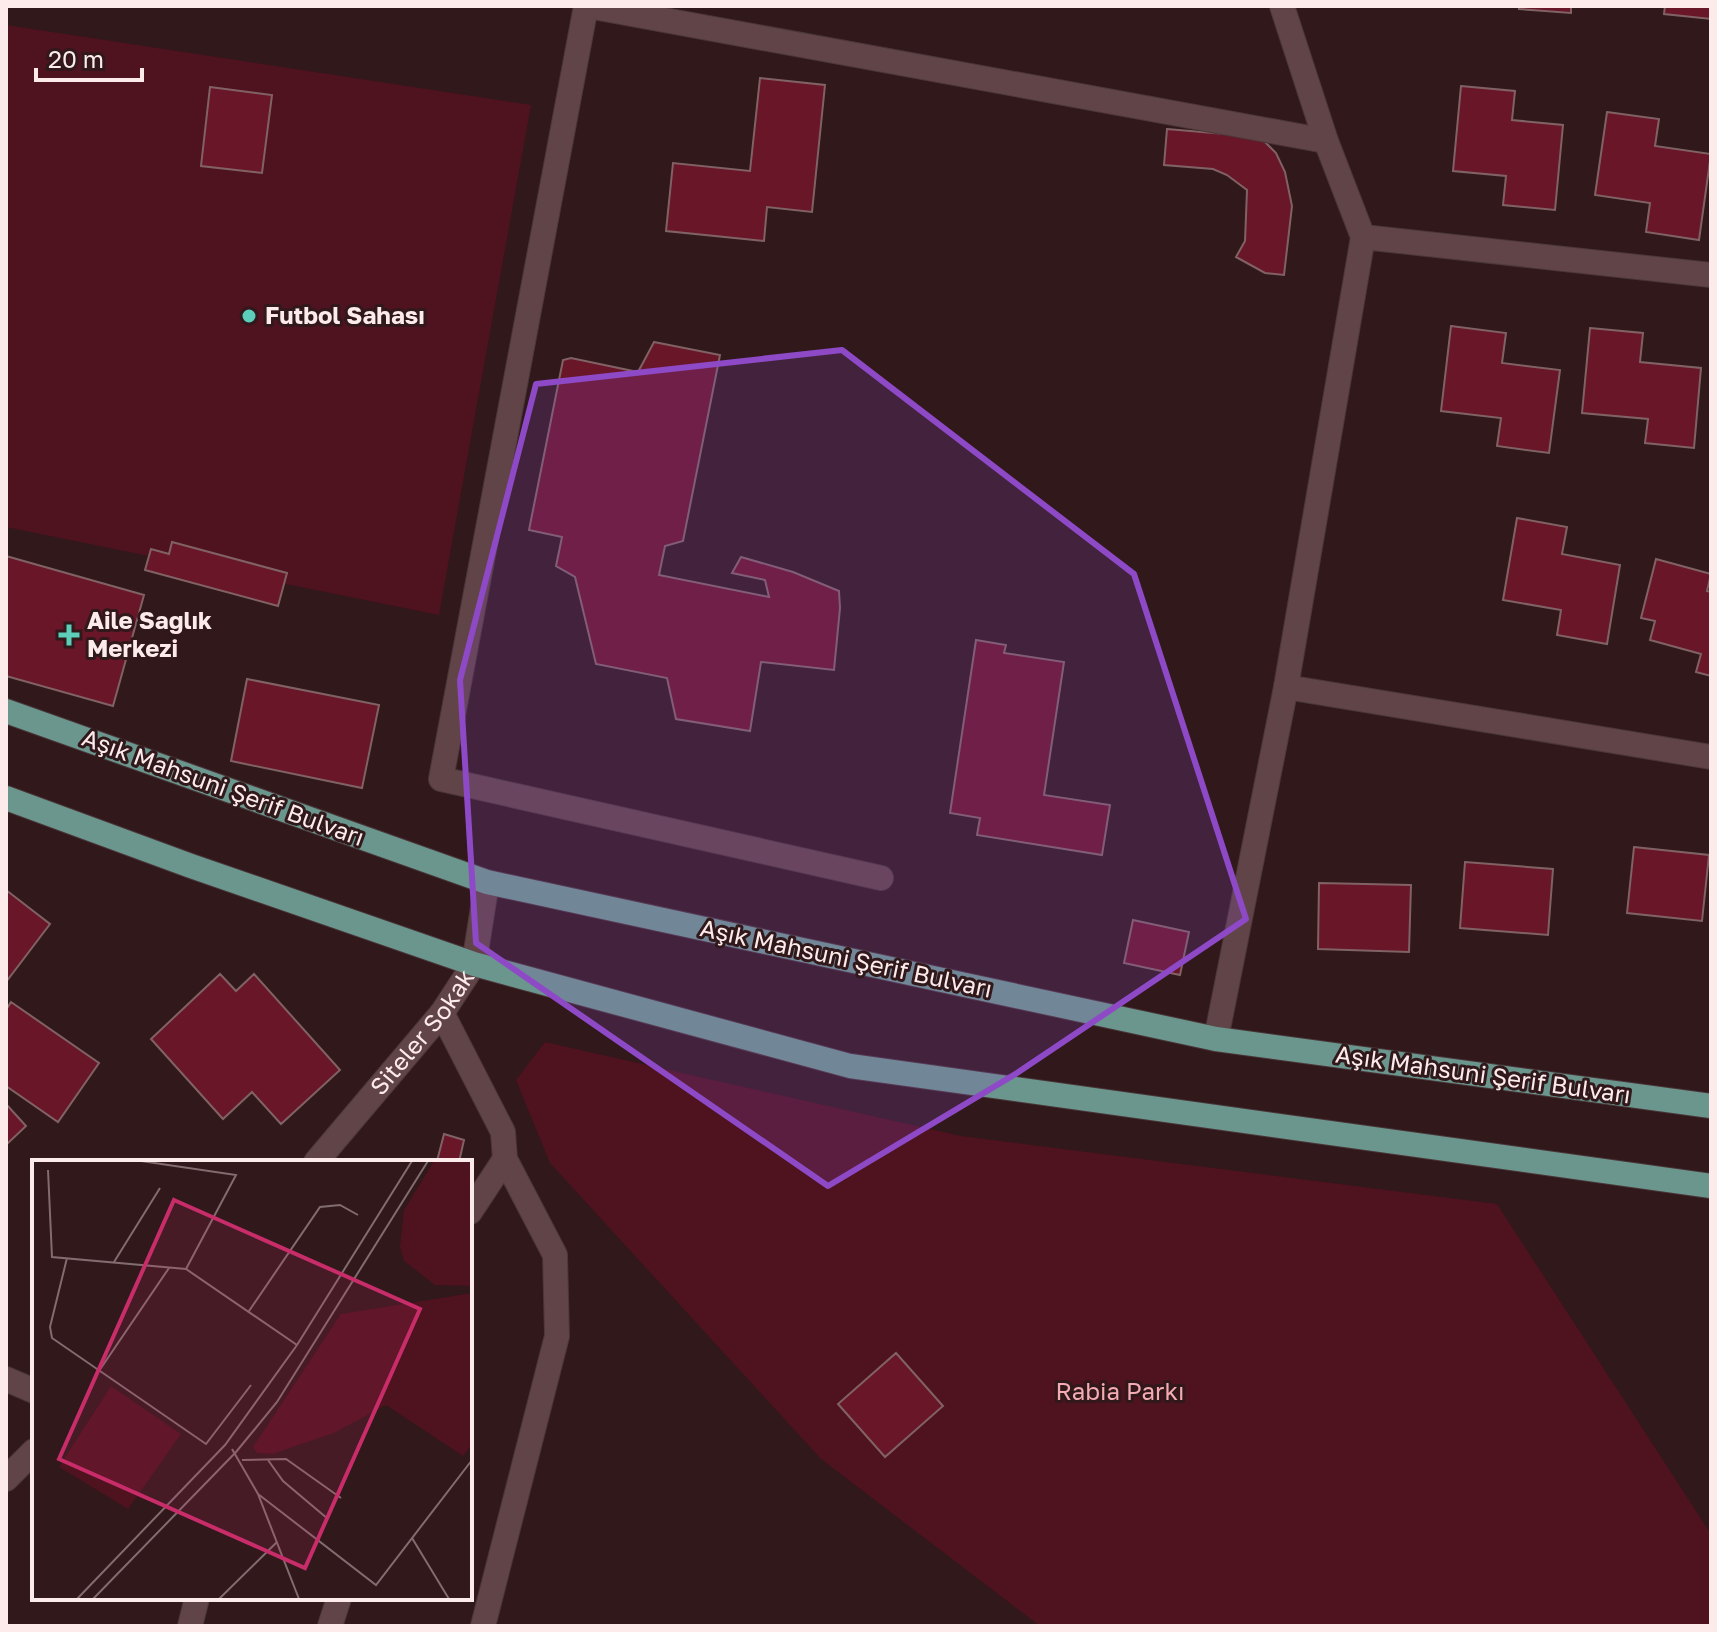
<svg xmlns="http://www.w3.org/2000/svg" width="1717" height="1632" font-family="'Golos Text',sans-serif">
<rect width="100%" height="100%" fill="#30181b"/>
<path fill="#4f121f" d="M 6,25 L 531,105 L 439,615 L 6,527 Z
M 545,1042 L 961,1136 L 1497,1204 L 1711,1534 L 1711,1626 L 1040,1626 L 821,1459 L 550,1163 L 516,1080 Z"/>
<path fill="#691629" stroke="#806264" stroke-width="2" d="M 1519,6 L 1571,6 L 1571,13 L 1519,9 Z
M 1665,6 L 1711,6 L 1711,19 L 1664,14 Z
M 760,78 L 825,85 L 812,212 L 767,207 L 764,241 L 666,231 L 673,163 L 750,171 Z
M 1461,86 L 1515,91 L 1512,120 L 1563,125 L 1555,210 L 1503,205 L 1506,176 L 1453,171 Z
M 210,87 L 272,95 L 262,173 L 201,166 Z
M 1607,112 L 1659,119 L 1655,146 L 1711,154 L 1699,240 L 1646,232 L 1650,203 L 1595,195 Z
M 1167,129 L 1260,137 L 1276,153 L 1285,172 L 1292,206 L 1284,275 L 1265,273 L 1236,257 L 1245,241 L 1247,190 L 1227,175 L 1213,169 L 1164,165 Z
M 1451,326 L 1506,333 L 1502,363 L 1560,370 L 1549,453 L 1497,446 L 1501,418 L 1441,411 Z
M 1590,328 L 1643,333 L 1640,362 L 1701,368 L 1694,448 L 1645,443 L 1648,419 L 1582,413 Z
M 654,342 L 720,355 L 683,541 L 665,546 L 659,575 L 769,597 L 765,580 L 732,573 L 741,557 L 793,572 L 839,591 L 840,608 L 834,670 L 761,662 L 750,731 L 676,719 L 667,678 L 596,664 L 575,577 L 556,566 L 562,537 L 529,530 L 563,360 L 571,358 L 638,372 Z
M 1517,518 L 1567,527 L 1562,554 L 1620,565 L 1607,644 L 1557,635 L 1561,610 L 1503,600 Z
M 172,542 L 287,573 L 278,606 L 145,570 L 151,549 L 169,554 Z
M 6,556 L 144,595 L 113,706 L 6,676 Z
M 1656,559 L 1711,574 L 1707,591 L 1711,592 L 1711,676 L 1696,672 L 1701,654 L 1650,640 L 1655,621 L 1641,618 Z
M 976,640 L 1006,645 L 1004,653 L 1064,662 L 1044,795 L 1110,805 L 1102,855 L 977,835 L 980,818 L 950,813 Z
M 247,679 L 379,705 L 362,788 L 231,761 Z
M 1634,847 L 1709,855 L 1702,921 L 1627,913 Z
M 1465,862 L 1553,869 L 1548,935 L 1460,928 Z
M 1319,883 L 1411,885 L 1409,952 L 1318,949 Z
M 6,890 L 50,924 L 6,982 Z
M 1133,920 L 1189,932 L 1180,975 L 1124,963 Z
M 220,974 L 236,991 L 254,974 L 340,1070 L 281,1124 L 252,1092 L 223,1119 L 151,1039 Z
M 11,1002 L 99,1063 L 58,1122 L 6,1086 L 6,1010 Z
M 6,1104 L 26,1126 L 6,1145 Z
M 444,1134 L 464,1140 L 459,1162 L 437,1161 Z
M 896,1353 L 943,1406 L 885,1457 L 838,1404 Z"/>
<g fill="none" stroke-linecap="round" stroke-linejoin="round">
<g stroke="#4a3639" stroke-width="26">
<g id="minor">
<path d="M 586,6 L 441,779 L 881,878"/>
<path d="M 588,6 L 1326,141"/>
<path d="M 1363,237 L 1711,275"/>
<path d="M 1286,687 L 1711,757"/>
<path d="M 442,1013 L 503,1132 L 505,1159 L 555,1255 L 557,1336 L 483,1626"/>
<path d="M 1216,1039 L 1286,687 L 1363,237 L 1326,141 L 1282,6"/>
<path id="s1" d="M 316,1162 L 442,1013 L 474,964 L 487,882"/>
<path d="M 470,1212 L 505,1159"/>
<path d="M 6,1379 L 34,1391"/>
<path d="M 6,1479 L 34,1451"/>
<path d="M 190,1626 L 197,1598"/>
<path d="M 330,1626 L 339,1598"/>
</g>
</g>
<g stroke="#4a3639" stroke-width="26">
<path id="major" d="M 6,711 L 487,882 L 1216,1039 L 1711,1106
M 6,798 L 191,866 L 474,964 L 850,1066 L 1711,1186"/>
</g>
<use href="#minor" stroke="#614447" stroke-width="24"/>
<use href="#major" stroke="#6b968d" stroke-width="24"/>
</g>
<path fill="#8e49c6" fill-opacity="0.2" stroke="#8e49c6" stroke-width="6" stroke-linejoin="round" d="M 842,350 L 1134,574 L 1246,919 L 1017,1073 L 828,1186 L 476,943 L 460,680 L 536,384 Z"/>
<g fill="#5dceb9" stroke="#30181b" stroke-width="3">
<circle cx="249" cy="316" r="8"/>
<path d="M65 623h8v8h8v8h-8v8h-8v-8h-8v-8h8z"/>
</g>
<g text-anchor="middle" stroke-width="6" stroke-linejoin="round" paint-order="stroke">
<g font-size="24" font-weight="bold" fill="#fdebec" stroke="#30181b" text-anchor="start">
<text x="265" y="324">Futbol Sahası</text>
<text x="87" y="629">Aile Sağlık<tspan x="87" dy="28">Merkezi</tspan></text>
</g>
<g font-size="24" fill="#fdebec" stroke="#30181b">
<text transform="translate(223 788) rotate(20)" y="8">Aşık Mahsuni Şerif Bulvarı</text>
<text transform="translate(846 959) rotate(12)" y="8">Aşık Mahsuni Şerif Bulvarı</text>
<text dy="8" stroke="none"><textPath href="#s1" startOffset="168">Siteler Sokak</textPath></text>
<text transform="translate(1483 1075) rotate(8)" y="8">Aşık Mahsuni Şerif Bulvarı</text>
</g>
<g font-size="24" fill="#f5abb3" stroke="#30181b">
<text x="1120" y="1400">Rabia Parkı</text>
</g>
</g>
<g transform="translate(32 1160)">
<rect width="440" height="440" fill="#30181b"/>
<path d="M 402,1 L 440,1 L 440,126 L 403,125 L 372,101 L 368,87 L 372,50 ZM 440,133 L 440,284 L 431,296 L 354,245 L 302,273 L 240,294 L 225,293 L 221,287 L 309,154 ZM 79,226 L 149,274 L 96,349 L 27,307 Z" fill="#4f121f"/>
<path fill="none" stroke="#826c6f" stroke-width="2" d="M 109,1 L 204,15 L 154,109M 16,10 L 20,97 L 154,109 L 265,185M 35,98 L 18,167 L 20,178 L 174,284 L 219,225M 82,102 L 128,28M 217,151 L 288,47 L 308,45 L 326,55M 67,211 L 137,108M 200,289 L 226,334 L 267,439M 210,300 L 254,299 L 309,338M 236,300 L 251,321 L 296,359M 226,334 L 344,425 L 440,300M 380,378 L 417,439M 45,439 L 193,285 L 265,185 L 380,1M 61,439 L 204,292 L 245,242 L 396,1M 187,439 L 245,382"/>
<path fill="#c82d6a" fill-opacity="0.15" stroke="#c82d6a" stroke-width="4" d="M 142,40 L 388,149 L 273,408 L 27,299 Z"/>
<rect width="440" height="440" fill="none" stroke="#fdebec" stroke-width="4"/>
</g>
<rect width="1717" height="1632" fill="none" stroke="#fdebec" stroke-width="16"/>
<path d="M36 68v12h106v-12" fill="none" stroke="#fdebec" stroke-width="4"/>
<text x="48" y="68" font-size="24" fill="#fdebec" stroke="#30181b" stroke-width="6" paint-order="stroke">20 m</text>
</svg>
